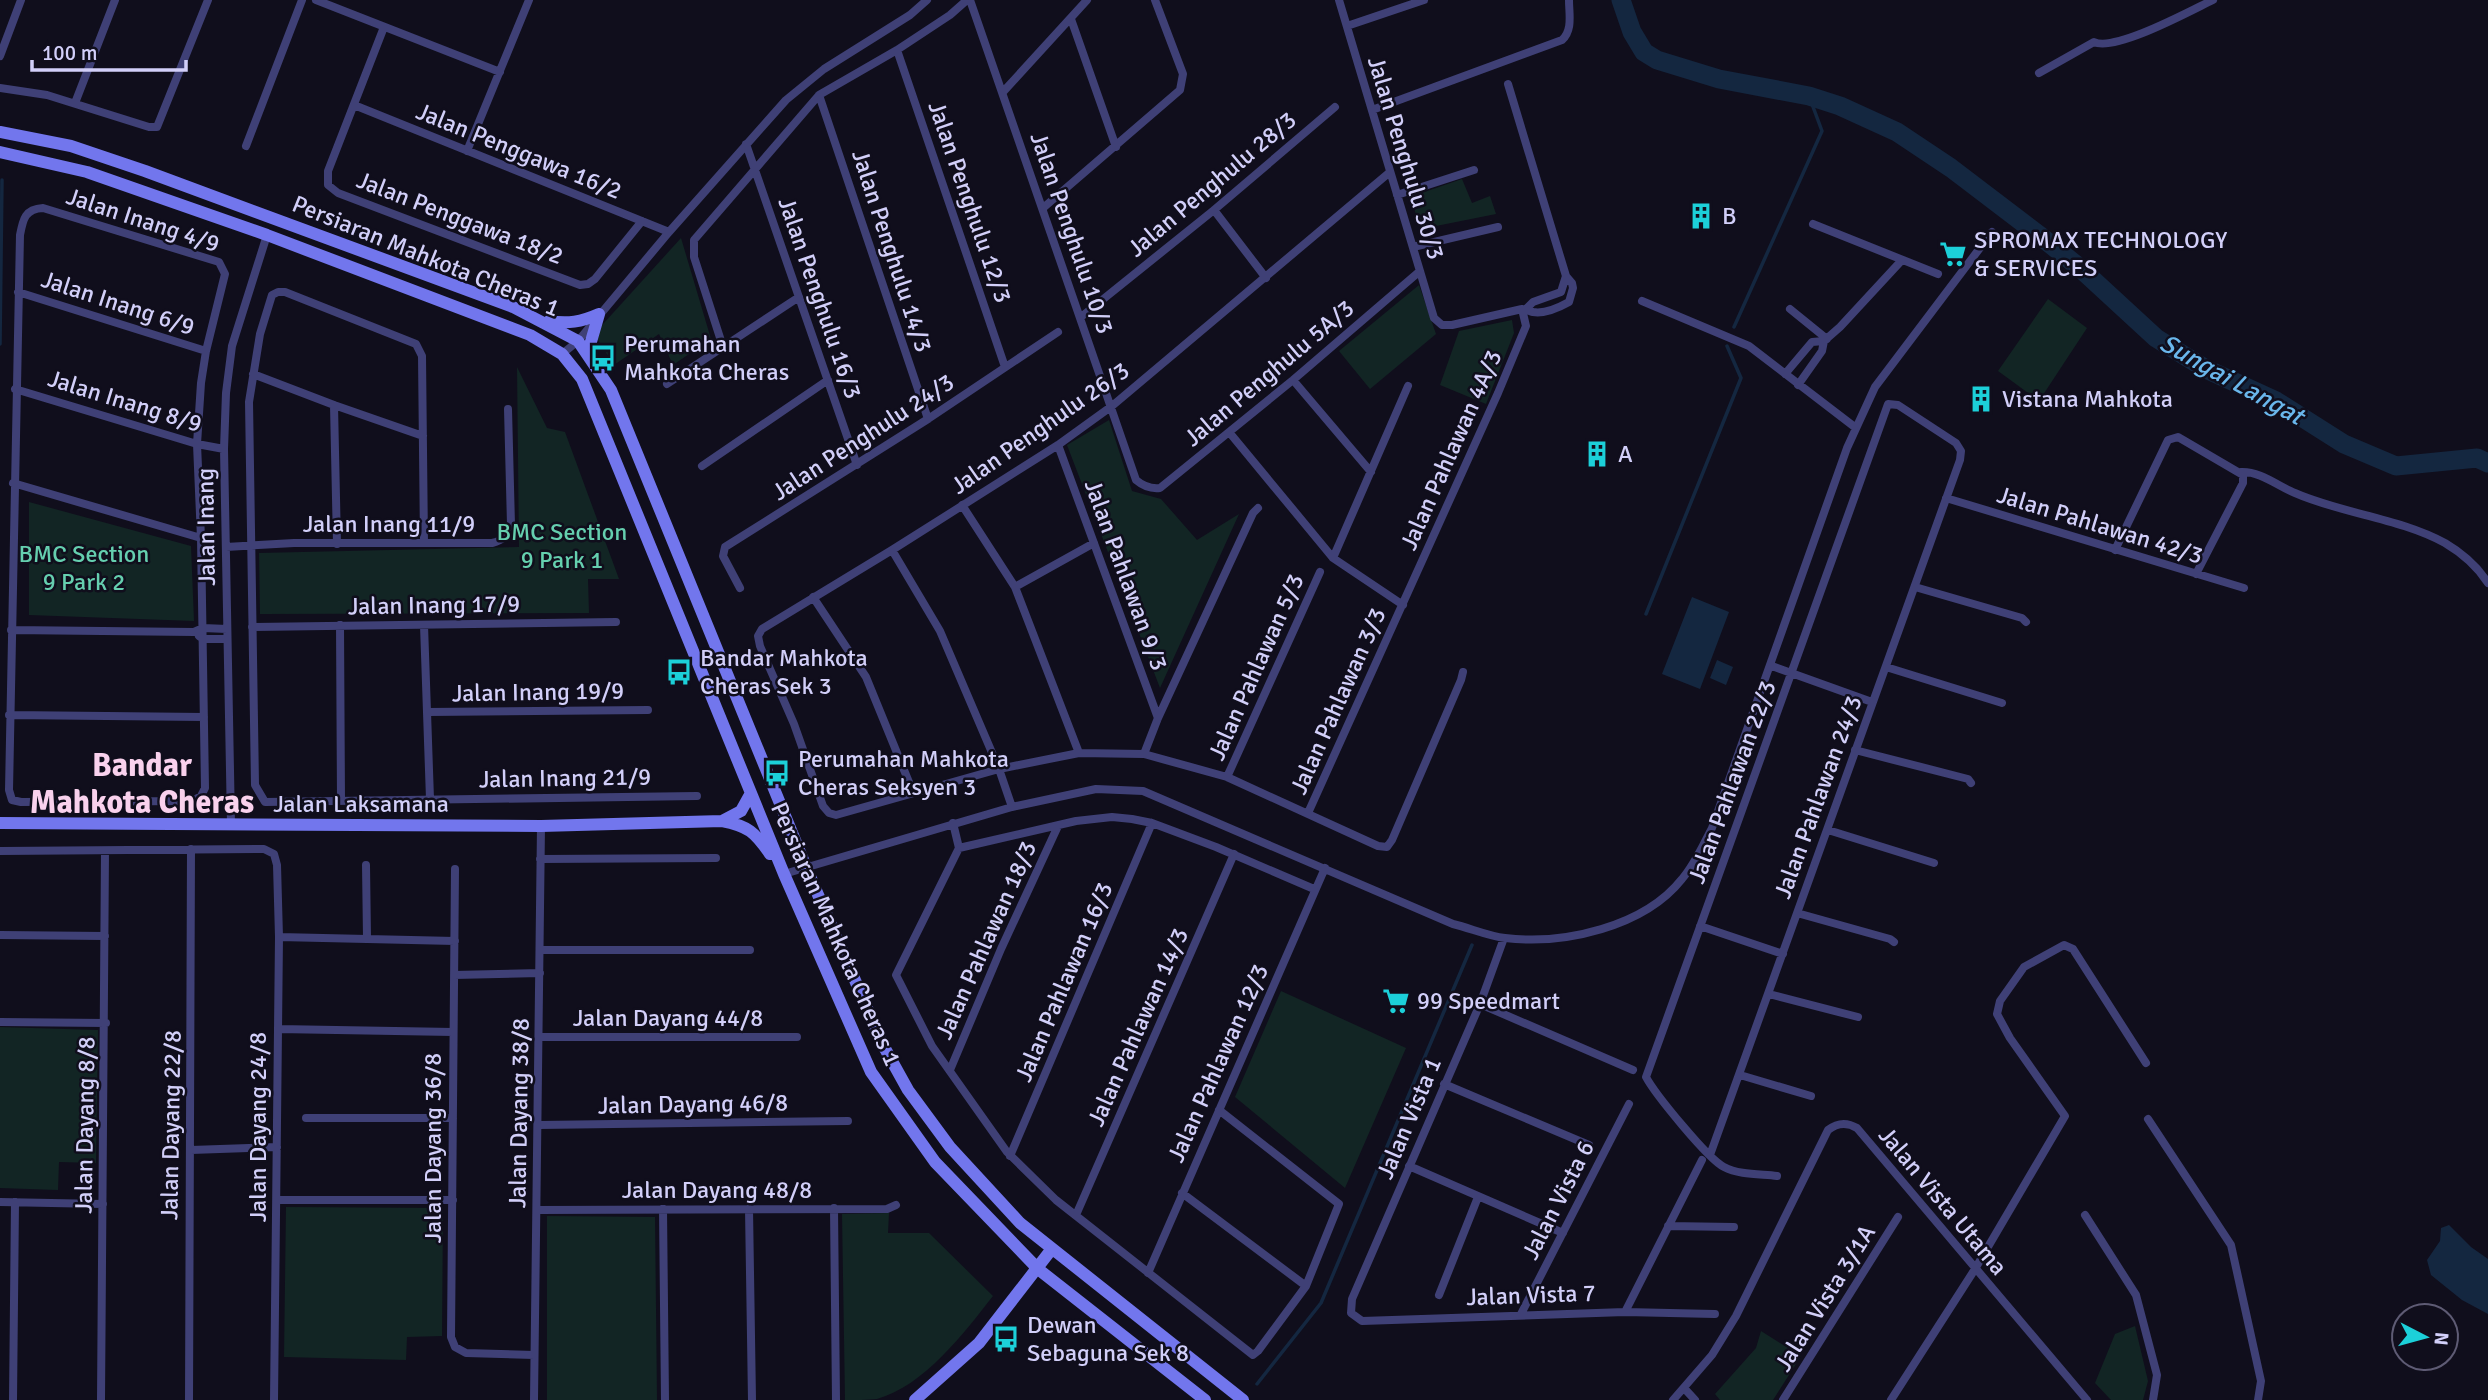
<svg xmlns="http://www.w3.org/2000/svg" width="2488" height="1400" font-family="Signika,sans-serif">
<rect width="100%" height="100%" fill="#100e1c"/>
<path fill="#122524" d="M 1462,179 L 1472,203 L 1490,196 L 1496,214 L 1421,229 L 1410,197 Z
M 681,238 L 711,339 L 673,365 L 659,334 L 614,365 L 594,334 Z
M 1419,285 L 1436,334 L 1370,389 L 1339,351 Z
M 2048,299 L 2087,328 L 2039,401 L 1998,371 Z
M 1512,320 L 1514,333 L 1486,404 L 1440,385 L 1459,331 Z
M 517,367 L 547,428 L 565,432 L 619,579 L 588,579 L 589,613 L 260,614 L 259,553 L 519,547 Z
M 1109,420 L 1132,491 L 1161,499 L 1197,540 L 1239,514 L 1160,688 L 1067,445 Z
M 29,502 L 191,546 L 194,621 L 29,615 Z
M 1281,991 L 1406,1048 L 1345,1188 L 1235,1097 Z
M 0,1027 L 98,1030 L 96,1163 L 59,1162 L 58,1190 L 0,1188 Z
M 286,1207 L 443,1208 L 442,1336 L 407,1337 L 406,1360 L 284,1357 Z
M 889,1213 L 888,1233 L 929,1233 L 993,1296 C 964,1333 924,1386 877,1399 C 868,1400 855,1400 845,1400 L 842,1214 Z
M 547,1216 L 655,1217 L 657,1400 L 547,1400 Z
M 2135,1326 L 2148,1381 L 2143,1400 L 2111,1400 L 2095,1383 L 2115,1334 Z
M 1761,1331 L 1801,1356 L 1773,1400 L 1720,1400 L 1715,1394 L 1756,1348 Z"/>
<path fill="#142740" d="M 1692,597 L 1729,612 L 1700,689 L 1662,674 Z
M 1717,660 L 1733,667 L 1726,685 L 1710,678 Z
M 2449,1225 L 2471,1247 L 2488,1259 L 2488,1314 L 2462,1300 L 2431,1275 L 2427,1260 L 2440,1241 L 2441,1228 Z"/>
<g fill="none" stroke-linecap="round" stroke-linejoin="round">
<path stroke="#142740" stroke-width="3.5" d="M 1734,327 L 1822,131 L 1809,96
M 0,344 L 2,180
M 1646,614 L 1741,378 L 1727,346
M 1257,1384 L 1321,1303 L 1472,945"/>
<path stroke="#142740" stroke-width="19" d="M 1621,0 L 1632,32 L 1644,52 L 1657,60 L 1719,79 L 1809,96 L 1840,106 L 1897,132 L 1951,168 L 2039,235 L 2080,268 L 2156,338 L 2206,369 L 2276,401 L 2344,444 L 2396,466 L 2477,458 L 2488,463"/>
<path stroke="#3f4076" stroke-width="8" d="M 316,0 L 500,72
M 970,0 L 1136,480 C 1143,486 1151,489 1160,488 L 1293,380 L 1420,271
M 1339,0 L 1434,318 L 1442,325 L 1452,325 L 1522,309 C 1526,309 1529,311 1533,312 C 1544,314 1560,307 1569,302 L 1573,288 L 1572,283 L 1566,276 L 1508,84
M 1071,19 L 1116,147
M 1347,26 L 1424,0
M 384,27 L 328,171 L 328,185 L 338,193 L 580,285 L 588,284 L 595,279 L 642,221
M 897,50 L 1005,367
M 0,56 L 21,0
M 2039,73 L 2094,42 C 2115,52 2190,11 2213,0
M 0,88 L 47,95 L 149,127 L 157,127 L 208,0
M 1003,92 L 1087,0
M 819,95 L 928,419
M 75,103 L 115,0
M 354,105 L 669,232
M 1372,110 L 1562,40 C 1573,30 1569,14 1569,0
M 746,144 L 857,465
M 246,146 L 302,0
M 467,151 L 529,0
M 1390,172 L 1112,406 L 1058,445 L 892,550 L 762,629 L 758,636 L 760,646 L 794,724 L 823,806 L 829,813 L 836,815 L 999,769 L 1079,753 L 1144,754 L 1227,777 L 1378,846 L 1387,847 L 1392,840 L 1461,680 L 1463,672
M 1397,195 L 1474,170
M 43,208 L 219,262 L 225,274 L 206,351 L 201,383 L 197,444 L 201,538 L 205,788 L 201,796 L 193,801 L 21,802 L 12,800 L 9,790 L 20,235 C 23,219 25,209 43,208 Z
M 1043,208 L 1180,90 L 1183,74 L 1155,0
M 1214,210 L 1266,278
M 1813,224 L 1938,274
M 1413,247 L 1498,227
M 18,292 L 206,351
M 1642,301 L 1749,346 L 1856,428
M 1527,308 L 1533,302 L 1561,292 L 1566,276
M 1790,309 L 1827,339
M 1081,317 L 1214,210 L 1335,107
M 723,347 L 694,257 L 694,240 L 819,95 L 897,50 L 950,15 L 967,0
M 562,354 L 578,341 L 669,232 L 786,100 L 824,69 L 910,15 L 927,0
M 253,374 L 334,405 L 423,436
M 1785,374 L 1812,342 L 1824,341
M 1293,380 L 1371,472
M 667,384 L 799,297
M 1798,385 L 1822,351 L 1824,341 L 1840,327 L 1902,260
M 15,389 L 197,444 L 224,449
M 334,405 L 337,544
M 1229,432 L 1333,558 L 1403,605
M 1058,445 L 1158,718
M 702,466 L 828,380
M 2241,472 C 2260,471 2278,486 2295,493 C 2343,514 2399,518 2445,543 C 2462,553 2477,566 2488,583
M 13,483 L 201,538
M 1946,498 L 2244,588
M 962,505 L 1015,587 L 1079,753
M 424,543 L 422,356 L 416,344 L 285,292 L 278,292 L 272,295 L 260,334 L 249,402 L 255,785 L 265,802 L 697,796
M 226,547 L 294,543 L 492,543 C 504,540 507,536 511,525 L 508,409
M 892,550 L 940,631 L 999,769 L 1012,807
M 2115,550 L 2168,440 L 2178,437 L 2243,475 L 2243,483 L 2196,574
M 1333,558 L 1408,386
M 1015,587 L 1094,543
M 1915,587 L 2022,618 L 2026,622
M 740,588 L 723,556 L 725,547 L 928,419 L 1058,332
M 813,597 L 866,677 L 913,792
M 340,625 L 341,801
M 424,625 L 430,799
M 252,627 L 616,622
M 11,630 L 194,632 L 203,628 L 227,629
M 199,636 L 203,639 L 227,639
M 1772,666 L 1872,702
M 1886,667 L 2002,703
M 428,712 L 648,710
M 9,715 L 204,717
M 1855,750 L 1968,779 L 1971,783
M 1144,754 L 1158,718 L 1253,513 L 1258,508
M 1227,777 L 1320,572
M 1308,813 L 1498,393 L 1526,326 L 1522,309
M 953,823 L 959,848
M 231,824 L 224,449 L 226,393 L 232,346 L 267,235
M 1828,830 L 1934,863
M 959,848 L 896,975 L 932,1046 L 1007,1152 L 1056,1200 L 1253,1355 L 1258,1351 L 1306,1286 L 1339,1204 L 1219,1110
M 959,848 L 1076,821 L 1112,817 L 1132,819 L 1152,823 L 1216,847 L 1314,889
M 0,851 L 264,849 L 274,854 L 277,865 L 279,937 L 274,1400
M 540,859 L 716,858
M 366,865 L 367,938
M 455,869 L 451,1337 L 455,1347 L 466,1353 L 534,1355
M 784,874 L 1012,807 L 1096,789 L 1143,791 L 1453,924 C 1470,928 1488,936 1505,938 C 1564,945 1644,927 1682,879 C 1695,864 1703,845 1712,828 L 1847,448 L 1875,387 L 1992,232
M 1797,913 L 1890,939 L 1894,942
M 1700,926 L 1783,954
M 0,935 L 105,936
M 279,937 L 455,941
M 1504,938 L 1480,1004 L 1352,1299 L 1351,1313 L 1362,1321 L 1625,1312 L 1715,1314
M 540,950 L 750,950
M 454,975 L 540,973
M 1769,994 L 1858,1017
M 1480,1004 L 1633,1070
M 0,1022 L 106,1023
M 278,1029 L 453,1032
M 540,1037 L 797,1037
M 950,1070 L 1001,949 L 1058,826
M 1740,1075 L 1811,1096
M 1444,1084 L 1589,1145
M 306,1118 L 453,1118
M 2148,1119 L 2231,1245 L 2261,1381 L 2258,1400
M 539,1125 L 848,1121
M 191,1150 L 277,1147
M 1710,1155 L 1960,460 L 1961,451 L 1956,443 L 1898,405 L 1888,404 L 1646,1077 C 1655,1094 1708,1159 1724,1167 C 1739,1175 1760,1174 1777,1176
M 1010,1156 L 1152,823
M 1409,1166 L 1563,1233
M 1182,1193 L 1306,1286
M 277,1200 L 453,1200
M 0,1202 L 103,1204
M 834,1208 L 836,1400
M 663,1209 L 665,1400
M 749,1209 L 752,1400
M 537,1210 L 887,1209 L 896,1205
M 1076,1215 L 1234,854
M 2085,1215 L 2136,1295 L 2157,1375 L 2153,1400
M 1668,1226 L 1734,1227
M 1148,1273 L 1325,868
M 1439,1295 L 1478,1197
M 1625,1312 L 1702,1160
M 1521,1314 L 1629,1104
M 1684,1388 L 1695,1400
M 13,1400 L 15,1202
M 101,1400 L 105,851
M 189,1400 L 191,849
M 534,1400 L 541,826
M 1673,1400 L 1712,1355 L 1736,1316 L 1828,1130 C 1837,1123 1847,1122 1857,1128 L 2087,1400
M 1783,1400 L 1898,1217
M 1891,1400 L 1975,1269 L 2065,1116 L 2010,1038 L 1997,1014 L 2000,1001 L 2024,967 L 2064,945 L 2073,949 L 2146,1063"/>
<path stroke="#7276ed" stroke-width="12" d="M 0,132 L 71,146 L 145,171 L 513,307 L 578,341 L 611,390 L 806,867 L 883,1045 L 908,1090 L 950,1147 L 1020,1223 L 1243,1400
M 0,152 L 87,172 L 267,235 L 530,335 L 562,354 L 582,379 L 784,874 L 871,1072 L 935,1162 L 1038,1269 L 1205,1400
M 549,321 C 568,324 581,322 599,314
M 590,358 L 590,345 L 599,314
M 722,821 L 741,811 L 751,793
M 0,823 L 541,826 L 722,821 C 748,826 755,832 770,854
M 915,1400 L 979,1343 L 1051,1250"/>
</g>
<defs>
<g id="building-bare" transform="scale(2.1)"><path d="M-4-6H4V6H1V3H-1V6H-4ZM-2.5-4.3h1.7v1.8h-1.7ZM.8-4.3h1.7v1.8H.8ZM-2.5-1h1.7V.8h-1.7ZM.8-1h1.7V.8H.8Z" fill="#1cd0d9" stroke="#100e1c" stroke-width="2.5" paint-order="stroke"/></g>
<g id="supermarket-bare" transform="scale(2.1)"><path d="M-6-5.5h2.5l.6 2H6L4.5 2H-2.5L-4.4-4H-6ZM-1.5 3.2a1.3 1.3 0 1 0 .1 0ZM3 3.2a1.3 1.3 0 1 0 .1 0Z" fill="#1cd0d9" stroke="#100e1c" stroke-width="2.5" paint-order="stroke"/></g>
<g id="bus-bare" transform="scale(2.1)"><path d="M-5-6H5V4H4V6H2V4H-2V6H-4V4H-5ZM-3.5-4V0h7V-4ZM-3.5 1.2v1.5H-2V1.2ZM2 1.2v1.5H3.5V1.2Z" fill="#1cd0d9" stroke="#100e1c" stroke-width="2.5" paint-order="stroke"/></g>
</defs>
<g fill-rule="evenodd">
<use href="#building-bare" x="1701" y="216"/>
<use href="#supermarket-bare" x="1953" y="254"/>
<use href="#bus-bare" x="603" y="358"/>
<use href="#building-bare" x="1981" y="399"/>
<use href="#building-bare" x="1597" y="454"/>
<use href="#bus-bare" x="679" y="672"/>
<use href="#bus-bare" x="777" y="773"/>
<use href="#supermarket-bare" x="1396" y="1001"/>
<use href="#bus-bare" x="1006" y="1339"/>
</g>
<g text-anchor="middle" stroke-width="5" stroke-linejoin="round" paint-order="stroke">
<g font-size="24" fill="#d2cff9" stroke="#100e1c">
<text transform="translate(519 151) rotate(22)" y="8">Jalan Penggawa 16/2</text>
<text transform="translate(1406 158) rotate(73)" y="8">Jalan Penghulu 30/3</text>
<text transform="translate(1212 184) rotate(-40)" y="8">Jalan Penghulu 28/3</text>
<text transform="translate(970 202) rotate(71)" y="8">Jalan Penghulu 12/3</text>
<text transform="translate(460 218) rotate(21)" y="8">Jalan Penggawa 18/2</text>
<text transform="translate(143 220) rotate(18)" y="8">Jalan Inang 4/9</text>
<text transform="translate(1072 233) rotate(71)" y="8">Jalan Penghulu 10/3</text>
<text transform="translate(892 251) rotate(72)" y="8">Jalan Penghulu 14/3</text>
<text transform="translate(426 256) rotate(22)" y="8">Persiaran Mahkota Cheras 1</text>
<text transform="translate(820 298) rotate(71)" y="8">Jalan Penghulu 16/3</text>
<text transform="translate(118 303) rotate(18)" y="8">Jalan Inang 6/9</text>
<text transform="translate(1269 373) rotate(-40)" y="8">Jalan Penghulu 5A/3</text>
<text transform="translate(125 401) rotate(17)" y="8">Jalan Inang 8/9</text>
<text transform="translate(1040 428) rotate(-35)" y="8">Jalan Penghulu 26/3</text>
<text transform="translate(863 437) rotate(-33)" y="8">Jalan Penghulu 24/3</text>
<text transform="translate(1451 450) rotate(-66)" y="8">Jalan Pahlawan 4A/3</text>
<text x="389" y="532">Jalan Inang 11/9</text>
<text transform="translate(2100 525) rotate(17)" y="8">Jalan Pahlawan 42/3</text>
<text transform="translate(206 527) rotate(-91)" y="8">Jalan Inang</text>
<text transform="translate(1126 575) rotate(70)" y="8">Jalan Pahlawan 9/3</text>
<text transform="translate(434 605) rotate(-1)" y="8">Jalan Inang 17/9</text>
<text transform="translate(1256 667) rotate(-66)" y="8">Jalan Pahlawan 5/3</text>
<text transform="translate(538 692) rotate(-1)" y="8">Jalan Inang 19/9</text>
<text transform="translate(1338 701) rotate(-66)" y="8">Jalan Pahlawan 3/3</text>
<text transform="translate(565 778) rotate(-1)" y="8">Jalan Inang 21/9</text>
<text transform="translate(1732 782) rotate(-70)" y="8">Jalan Pahlawan 22/3</text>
<text transform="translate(1818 797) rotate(-70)" y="8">Jalan Pahlawan 24/3</text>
<text x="361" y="812">Jalan Laksamana</text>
<text transform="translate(836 934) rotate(66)" y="8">Persiaran Mahkota Cheras 1</text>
<text transform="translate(986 940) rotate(-66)" y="8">Jalan Pahlawan 18/3</text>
<text transform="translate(1064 982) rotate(-67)" y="8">Jalan Pahlawan 16/3</text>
<text x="668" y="1026">Jalan Dayang 44/8</text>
<text transform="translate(1138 1027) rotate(-66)" y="8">Jalan Pahlawan 14/3</text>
<text transform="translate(1218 1063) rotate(-66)" y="8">Jalan Pahlawan 12/3</text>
<text transform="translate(693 1104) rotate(-1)" y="8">Jalan Dayang 46/8</text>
<text transform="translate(519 1113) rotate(-89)" y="8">Jalan Dayang 38/8</text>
<text transform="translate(1409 1118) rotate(-67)" y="8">Jalan Vista 1</text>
<text transform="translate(85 1125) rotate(-89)" y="8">Jalan Dayang 8/8</text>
<text transform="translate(171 1125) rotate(-89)" y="8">Jalan Dayang 22/8</text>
<text transform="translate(258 1127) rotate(-90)" y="8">Jalan Dayang 24/8</text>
<text transform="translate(433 1148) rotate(-90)" y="8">Jalan Dayang 36/8</text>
<text x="717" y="1198">Jalan Dayang 48/8</text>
<text transform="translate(1558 1200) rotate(-63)" y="8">Jalan Vista 6</text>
<text transform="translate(1943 1201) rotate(50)" y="8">Jalan Vista Utama</text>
<text transform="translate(1531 1295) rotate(-2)" y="8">Jalan Vista 7</text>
<text transform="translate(1825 1298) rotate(-58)" y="8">Jalan Vista 3/1A</text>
</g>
<g font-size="24" fill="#d2cff9" stroke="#100e1c" text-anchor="start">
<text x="1722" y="224">B</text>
<text x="1974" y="248">SPROMAX TECHNOLOGY<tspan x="1974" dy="28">&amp; SERVICES</tspan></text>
<text x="624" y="352">Perumahan<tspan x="624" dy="28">Mahkota Cheras</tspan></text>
<text x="2002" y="407">Vistana Mahkota</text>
<text x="1618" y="462">A</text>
<text x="700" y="666">Bandar Mahkota<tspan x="700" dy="28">Cheras Sek 3</tspan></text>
<text x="798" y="767">Perumahan Mahkota<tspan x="798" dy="28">Cheras Seksyen 3</tspan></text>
<text x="1417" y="1009">99 Speedmart</text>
<text x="1027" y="1333">Dewan<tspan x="1027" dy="28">Sebaguna Sek 8</tspan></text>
</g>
<g font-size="24" fill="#65cfaf" stroke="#100e1c">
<text x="562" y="540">BMC Section<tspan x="562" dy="28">9 Park 1</tspan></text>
<text x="84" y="562">BMC Section<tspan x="84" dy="28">9 Park 2</tspan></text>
</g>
<g font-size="26" font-style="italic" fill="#6ab7ec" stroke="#100e1c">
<text transform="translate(2232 379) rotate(29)" y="9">Sungai Langat</text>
</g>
<g font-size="32" font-weight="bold" fill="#f9d1ed" stroke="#100e1c">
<text x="142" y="776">Bandar<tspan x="142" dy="37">Mahkota Cheras</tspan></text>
</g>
</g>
<g transform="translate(2425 1337) rotate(96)"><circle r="33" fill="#100e1c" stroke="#5e5b74" stroke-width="2"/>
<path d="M0-5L12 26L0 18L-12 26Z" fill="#1cd0d9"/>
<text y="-10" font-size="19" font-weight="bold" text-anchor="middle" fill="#d2cff9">N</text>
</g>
<path d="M32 60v10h154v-10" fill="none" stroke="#d2cff9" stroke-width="3.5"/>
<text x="42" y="60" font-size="21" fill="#d2cff9" stroke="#100e1c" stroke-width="5" paint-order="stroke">100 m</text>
</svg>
